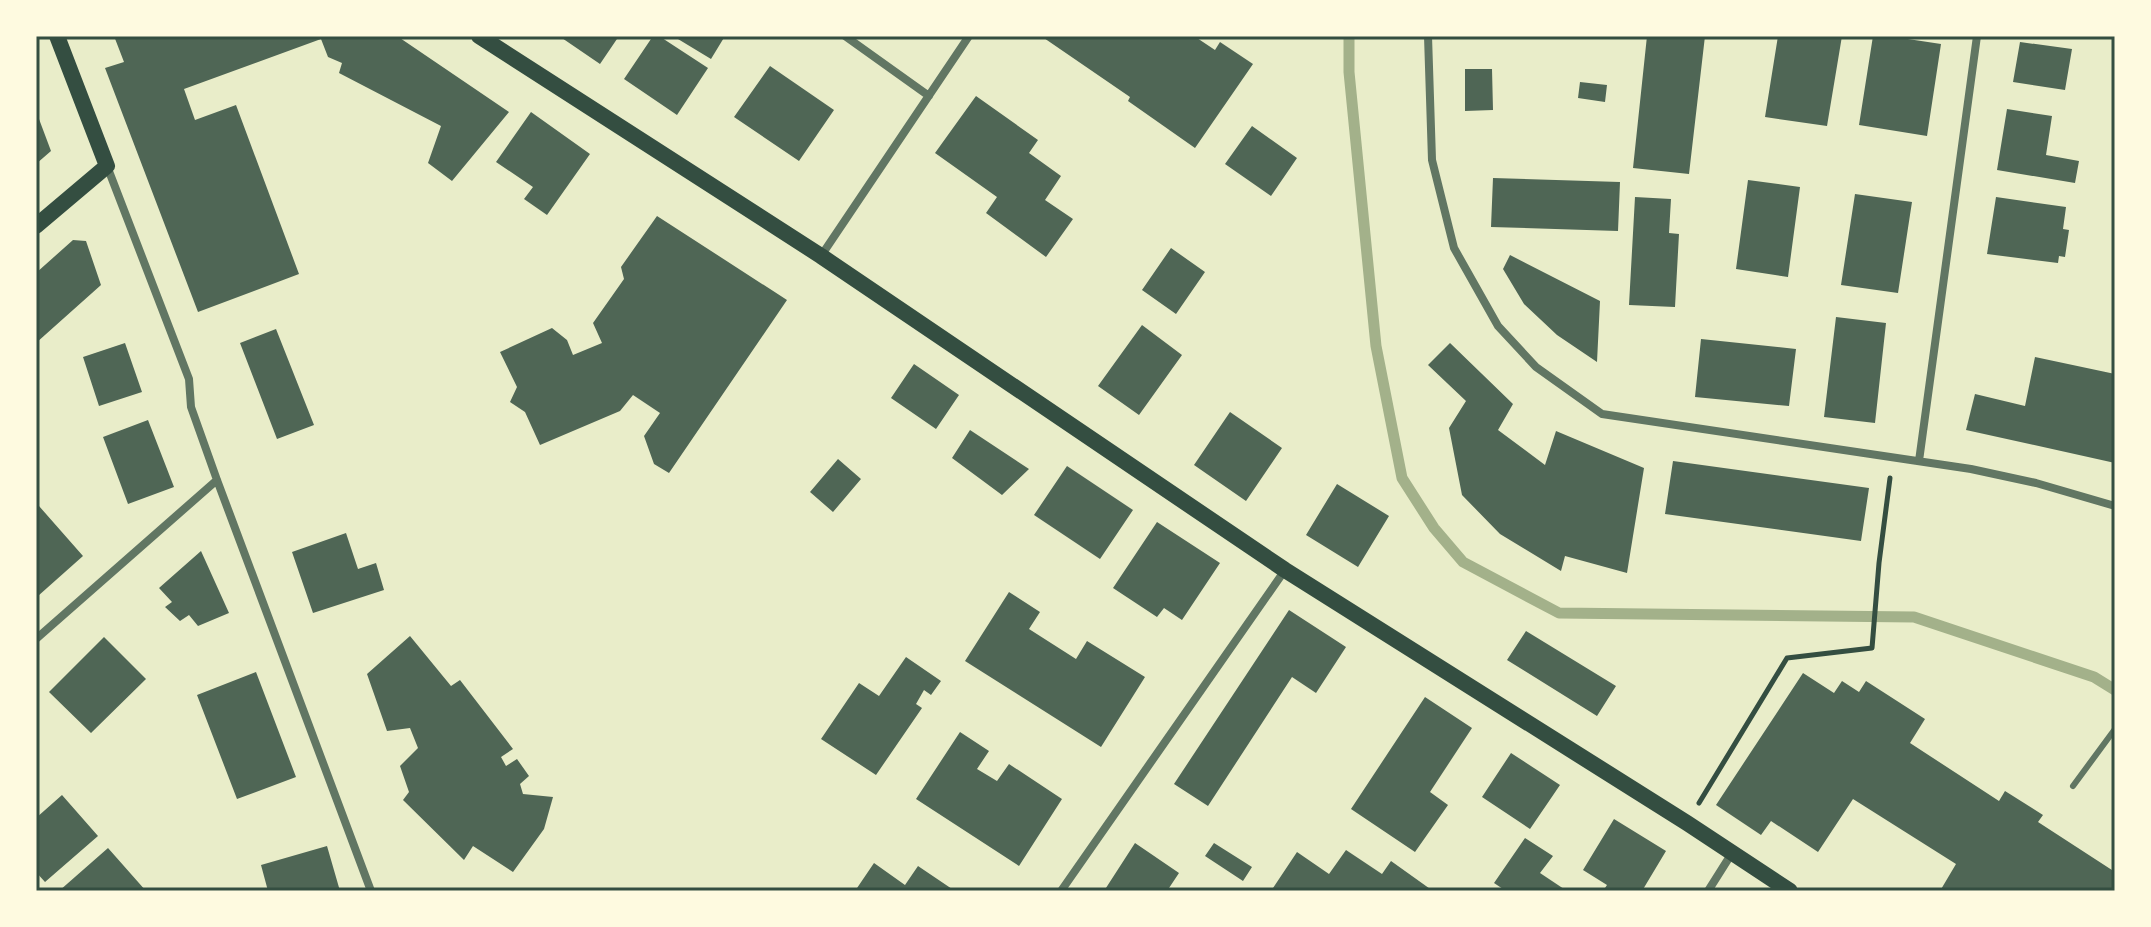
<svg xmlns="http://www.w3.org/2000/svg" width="2151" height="927" font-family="'Libre Baskerville',serif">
<rect width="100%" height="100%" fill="#e9edc9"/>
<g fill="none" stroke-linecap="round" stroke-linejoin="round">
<path stroke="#a3b18a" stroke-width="11" d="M 1349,36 L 1349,72 L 1376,346 L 1402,478 L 1434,528 L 1463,562 L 1559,613 L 1914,617 L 2094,677 L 2115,690"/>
</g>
<path fill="#4f6655" d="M 114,36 L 397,36 L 509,112 L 452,181 L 428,163 L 441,126 L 339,73 L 342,63 L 328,57 L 321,39 L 184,89 L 195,120 L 236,105 L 299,274 L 198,312 L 105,68 L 124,62 Z
M 559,36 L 619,36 L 600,64 Z
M 653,36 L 659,36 L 708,68 L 677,115 L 624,79 Z
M 673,36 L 725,36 L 711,59 Z
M 1041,36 L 1194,36 L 1215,50 L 1220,42 L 1253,64 L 1195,148 L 1128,101 L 1130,97 Z
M 1647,36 L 1705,36 L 1689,174 L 1633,168 Z
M 1778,36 L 1842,36 L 1827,126 L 1765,117 Z
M 1873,36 L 1888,36 L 1941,44 L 1927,136 L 1859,125 Z
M 2020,42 L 2072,49 L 2065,90 L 2013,82 Z
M 770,66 L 834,110 L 799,161 L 734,117 Z
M 1465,69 L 1492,69 L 1493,110 L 1465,111 Z
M 1580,82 L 1607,85 L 1605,102 L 1578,98 Z
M 976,96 L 1038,140 L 1029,153 L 1061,176 L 1045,200 L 1073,219 L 1046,257 L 986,213 L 997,197 L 935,153 Z
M 2007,109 L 2052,116 L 2046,155 L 2079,161 L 2075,183 L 1997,170 Z
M 36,111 L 51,151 L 36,164 Z
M 531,112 L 590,154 L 547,215 L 524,199 L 533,187 L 496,162 Z
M 1252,126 L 1297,158 L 1271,196 L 1225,164 Z
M 1493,178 L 1620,182 L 1618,231 L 1491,227 Z
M 1748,180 L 1800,187 L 1788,277 L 1736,269 Z
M 1855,194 L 1912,202 L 1898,293 L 1841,285 Z
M 1635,197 L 1671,199 L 1669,233 L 1679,234 L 1675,307 L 1629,305 Z
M 1996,197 L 2066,207 L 2063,229 L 2069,230 L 2065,257 L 2059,256 L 2058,263 L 1987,254 Z
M 657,216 L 787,300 L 669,473 L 654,464 L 644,436 L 660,413 L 633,395 L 620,411 L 540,445 L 525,412 L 510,402 L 517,387 L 500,352 L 552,328 L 567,340 L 573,355 L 602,343 L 593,323 L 624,279 L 621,267 Z
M 73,240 L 86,241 L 101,285 L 36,343 L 36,273 Z
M 1171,248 L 1205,272 L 1176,314 L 1142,290 Z
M 1510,255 L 1600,301 L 1597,362 L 1557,335 L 1524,304 L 1503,269 Z
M 1836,317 L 1886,323 L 1875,423 L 1824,417 Z
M 1142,325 L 1182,355 L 1139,415 L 1098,386 Z
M 276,329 L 314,425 L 277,439 L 240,343 Z
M 1701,339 L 1796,349 L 1789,406 L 1695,397 Z
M 125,343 L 142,392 L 99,406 L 83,357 Z
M 1450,343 L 1513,404 L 1498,430 L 1545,465 L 1556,431 L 1644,468 L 1627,573 L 1565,556 L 1561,571 L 1500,534 L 1462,495 L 1449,428 L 1466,401 L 1428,365 Z
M 2035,357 L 2115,374 L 2115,463 L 1966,430 L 1975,394 L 2025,406 Z
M 914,364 L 959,395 L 936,429 L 891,398 Z
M 1230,412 L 1282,448 L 1246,501 L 1194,465 Z
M 148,420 L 174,487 L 128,504 L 103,437 Z
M 970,430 L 1029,469 L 1002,495 L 952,458 Z
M 838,459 L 861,479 L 833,512 L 810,492 Z
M 1673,461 L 1869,488 L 1861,541 L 1665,514 Z
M 1067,466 L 1133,510 L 1100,559 L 1034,515 Z
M 1337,484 L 1389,516 L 1358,567 L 1306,535 Z
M 39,506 L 83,556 L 38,596 L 36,595 L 36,509 Z
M 1157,522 L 1220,563 L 1182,620 L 1164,608 L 1157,617 L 1113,588 Z
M 346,533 L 358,569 L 376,563 L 384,590 L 313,613 L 292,552 Z
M 201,551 L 229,613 L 198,626 L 189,615 L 180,621 L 165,607 L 172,602 L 159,588 Z
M 1009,592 L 1040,612 L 1029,629 L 1076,659 L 1087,641 L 1145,677 L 1101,747 L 965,661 Z
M 1289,610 L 1346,647 L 1316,693 L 1292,677 L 1208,806 L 1174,784 Z
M 1526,631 L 1616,686 L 1597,716 L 1507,660 Z
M 410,636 L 451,686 L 460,680 L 513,749 L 501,757 L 506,766 L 517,759 L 529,776 L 520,784 L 523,794 L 553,797 L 544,829 L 513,872 L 473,846 L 464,860 L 403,800 L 409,792 L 400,766 L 418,748 L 410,728 L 387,731 L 367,674 Z
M 104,637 L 146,679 L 91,733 L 49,692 Z
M 906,657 L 941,681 L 931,695 L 924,690 L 916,704 L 922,708 L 876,775 L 821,739 L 859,683 L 879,696 Z
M 256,672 L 296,777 L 237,799 L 197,695 Z
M 1803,673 L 1834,693 L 1842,681 L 1859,692 L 1866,681 L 1925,719 L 1910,743 L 1999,801 L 2005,791 L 2043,815 L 2038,822 L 2115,872 L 2115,891 L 1940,891 L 1956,864 L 1853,799 L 1818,852 L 1771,821 L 1761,835 L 1716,805 Z
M 1425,697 L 1472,728 L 1430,792 L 1448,805 L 1415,852 L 1351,809 Z
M 960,732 L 989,751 L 977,769 L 997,781 L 1009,764 L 1062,799 L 1019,866 L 916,799 Z
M 1511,753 L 1560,785 L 1530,829 L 1482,797 Z
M 62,795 L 98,836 L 45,882 L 36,872 L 36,818 Z
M 1614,819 L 1666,851 L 1642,891 L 1603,891 L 1607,885 L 1583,870 Z
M 1525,838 L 1553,856 L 1540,873 L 1567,891 L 1506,891 L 1494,883 Z
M 1135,843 L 1179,873 L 1167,891 L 1104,891 Z
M 1214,843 L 1252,867 L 1243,881 L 1205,856 Z
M 327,846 L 340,891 L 268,891 L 261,865 Z
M 108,848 L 146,891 L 59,891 Z
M 1346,850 L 1382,874 L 1391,861 L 1433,891 L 1271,891 L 1297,852 L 1329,874 Z
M 874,863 L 905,885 L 918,866 L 955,891 L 855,891 Z"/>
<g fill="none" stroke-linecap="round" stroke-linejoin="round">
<path stroke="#344e41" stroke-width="5" d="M 1699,803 L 1787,658 L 1872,648 L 1879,563 L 1890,478"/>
<path stroke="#617663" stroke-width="6" d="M 2073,786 L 2115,729"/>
<path stroke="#617663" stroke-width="8" d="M 845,36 L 929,96
M 1428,36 L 1432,160 L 1454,248 L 1498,326 L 1536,367 L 1602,414 L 1971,469 L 2036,483 L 2115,506
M 107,166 L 189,379 L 191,407 L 217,480 L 371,891
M 821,256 L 969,36
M 1919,461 L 1977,36
M 36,639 L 217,480
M 1061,891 L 1285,570
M 1708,891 L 1732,853"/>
<path stroke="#344e41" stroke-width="16" d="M 479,36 L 821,256 L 1285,570 L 1687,823 L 1790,891
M 36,226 L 107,166 L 57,36"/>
</g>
<rect width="2151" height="927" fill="none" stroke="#fefae0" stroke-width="76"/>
<rect x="38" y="38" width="2075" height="851" fill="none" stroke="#344e41" stroke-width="3"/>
</svg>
